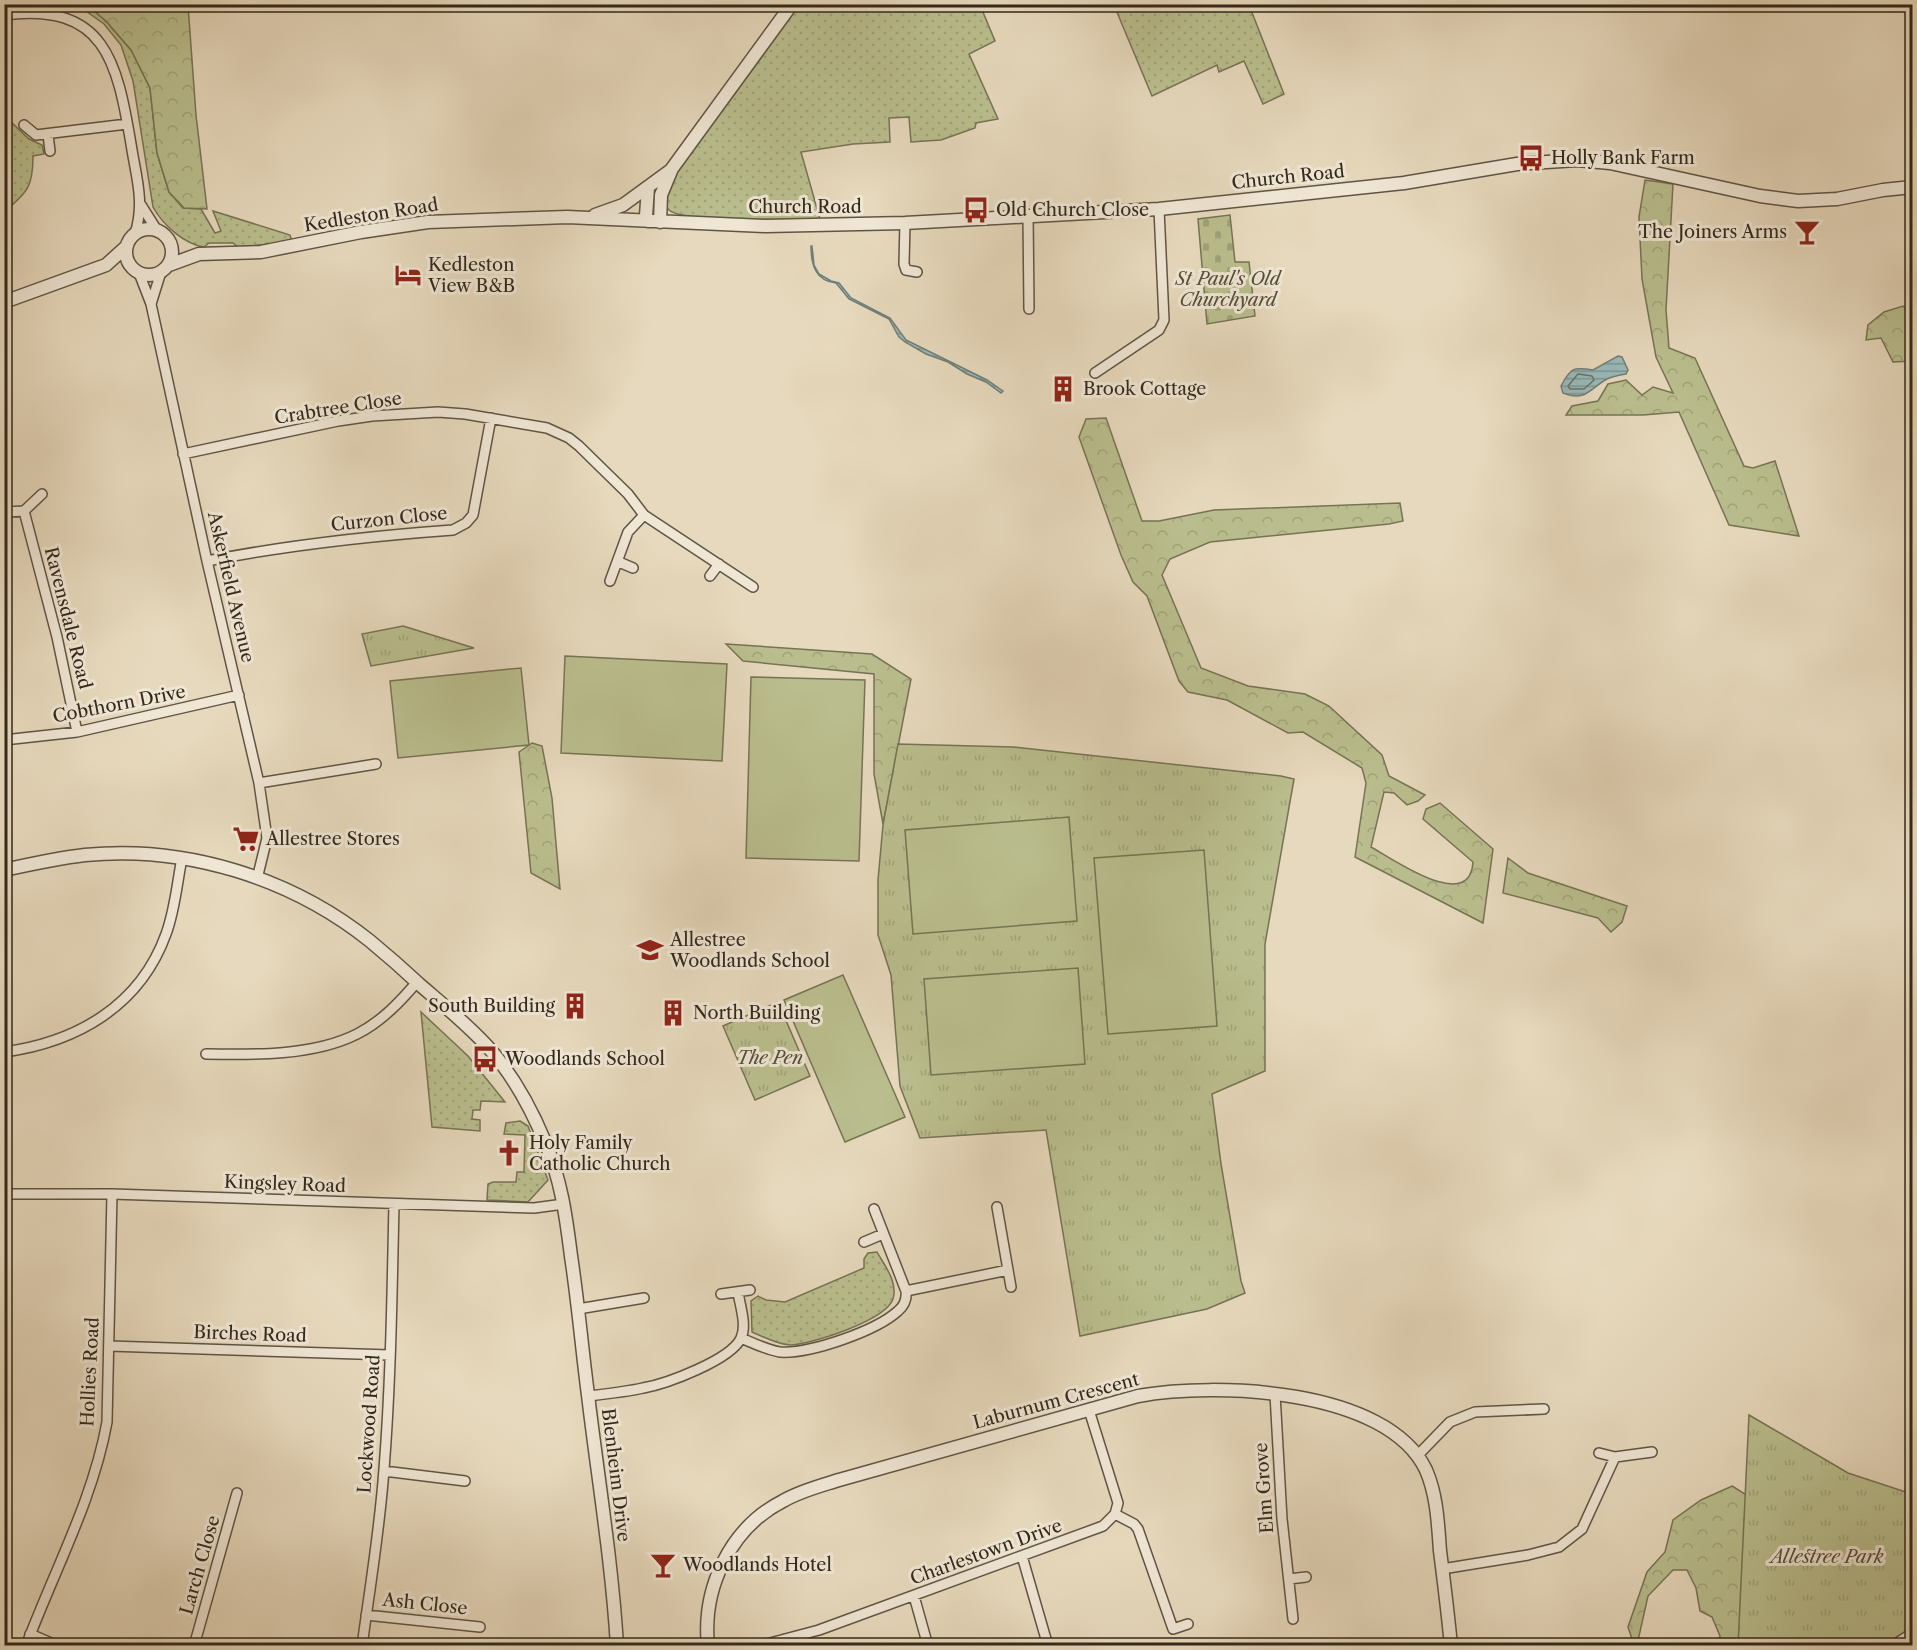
<svg xmlns="http://www.w3.org/2000/svg" width="1917" height="1650" font-family="'Libre Caslon Text',serif">
<defs>
<pattern id="grass-dots" width="8" height="8" patternUnits="userSpaceOnUse" patternTransform="scale(1.5)"><rect width="8" height="8" fill="#babe8e"/><path d="M2 2h.1M6 6h.1" fill="none" stroke="#a0a37a" stroke-width="1.8" stroke-linecap="round"/></pattern>
<pattern id="forest-crowns" width="20" height="18" patternUnits="userSpaceOnUse" patternTransform="scale(1.5)"><rect width="20" height="18" fill="#babe8e"/><path d="M2 6a3 3 0 1 1 6 0M12 15a3 3 0 1 1 6 0" fill="none" stroke="#a0a37a"/></pattern>
<pattern id="cemetery-stones" width="16" height="16" patternUnits="userSpaceOnUse" patternTransform="scale(1.5)"><rect width="16" height="16" fill="#babe8e"/><path d="M2 7V4a2 2 0 0 1 4 0v3zM10 15v-3a2 2 0 0 1 4 0v3z" fill="#a0a37a"/></pattern>
<pattern id="park-tufts" width="24" height="20" patternUnits="userSpaceOnUse" patternTransform="scale(1.5)"><rect width="24" height="20" fill="#babe8e"/><path d="M3 7l-1-3M5 7V3M7 7l1-3M15 17l-1-3M17 17v-4M19 17l1-3" fill="none" stroke="#a0a37a"/></pattern>
<pattern id="water-rules" width="6" height="5" patternUnits="userSpaceOnUse" patternTransform="scale(1.5)"><rect width="6" height="5" fill="#99b9b9"/><path d="M0 2.5h6" fill="none" stroke="#7d9696"/></pattern>
</defs>
<rect width="100%" height="100%" fill="#e7d9bd"/>
<filter id="stains"><feTurbulence type="fractalNoise" baseFrequency=".00333" numOctaves="4"/><feColorMatrix values="0 0 0 0 .2 0 0 0 0 .09 0 0 0 0 .02 0 0 0 .5 -.17"/></filter>
<radialGradient id="worn" r=".72"><stop offset=".6" stop-color="#630" stop-opacity="0"/><stop offset="1" stop-color="#630" stop-opacity=".3"/></radialGradient>
<path fill="url(#grass-dots)" stroke="#767454" stroke-width="1.5" d="M 70,5 L 87,5 L 106,21 L 131,50 L 150,88 L 157,153 L 169,192 L 183,208 L 201,209 L 215,233 L 221,231 L 213,211 L 290,235 L 292,241 L 239,248 L 233,243 L 209,243 L 204,247 C 184,244 163,225 153,207 L 133,81 L 121,45 L 104,24 L 83,9 Z
M 797,5 L 980,5 L 995,41 L 969,54 L 998,119 L 976,123 L 975,128 L 941,140 L 911,142 L 909,117 L 889,118 L 890,142 L 853,144 L 801,152 L 820,219 C 797,219 681,223 669,210 C 661,201 670,185 673,175 Z
M 1114,5 L 1249,5 L 1284,94 L 1263,104 L 1244,61 L 1219,72 L 1217,65 L 1152,96 Z
M 5,120 L 12,123 L 29,139 L 42,145 L 44,154 L 33,156 C 33,186 28,192 5,211 Z
M 421,1012 L 468,1056 L 505,1102 L 481,1101 L 480,1110 L 473,1110 L 472,1119 L 480,1120 L 480,1131 L 432,1127 Z
M 520,1121 L 528,1126 L 548,1180 L 528,1202 L 487,1200 L 488,1184 L 493,1182 L 516,1182 L 517,1172 L 524,1172 L 525,1135 L 504,1134 L 506,1123 Z
M 877,1252 C 885,1266 898,1282 893,1299 C 886,1320 813,1344 791,1345 C 778,1345 764,1337 752,1332 L 751,1301 L 758,1296 L 766,1300 L 785,1302 L 864,1268 L 864,1259 L 868,1253 Z"/>
<path fill="url(#forest-crowns)" stroke="#767454" stroke-width="1.5" d="M 87,5 L 188,5 L 196,115 L 207,209 L 184,208 L 169,192 L 157,153 L 150,88 L 131,50 L 106,21 Z
M 1645,180 L 1673,184 L 1666,310 L 1669,348 L 1695,358 L 1744,466 L 1753,468 L 1775,461 L 1799,536 L 1729,525 L 1679,412 L 1643,415 L 1566,415 L 1572,406 L 1598,401 L 1608,384 L 1626,380 L 1642,395 L 1653,387 L 1673,393 L 1656,357 L 1642,279 L 1639,217 Z
M 1903,306 L 1912,316 L 1912,361 L 1893,362 L 1881,338 L 1866,340 L 1868,325 L 1884,312 Z
M 1106,418 L 1142,521 L 1159,521 L 1214,510 L 1400,503 L 1403,521 L 1389,524 L 1210,542 L 1170,559 L 1162,575 L 1201,668 L 1248,686 L 1305,694 L 1329,706 L 1382,755 L 1389,776 L 1425,795 L 1418,801 L 1407,805 L 1394,793 L 1384,792 L 1371,847 C 1393,859 1470,914 1473,862 L 1423,819 L 1426,809 L 1440,803 L 1493,849 L 1483,923 L 1355,857 L 1366,783 L 1362,768 L 1303,732 L 1288,733 L 1227,700 L 1188,692 L 1179,681 L 1147,596 L 1133,582 L 1121,555 L 1079,437 L 1086,419 Z
M 726,644 L 872,654 L 911,679 L 883,824 L 874,774 L 874,674 L 743,661 Z
M 532,743 L 542,746 L 552,798 L 560,889 L 531,873 L 519,752 Z
M 1508,858 L 1528,873 L 1627,906 L 1622,922 L 1611,932 L 1598,918 L 1503,893 Z
M 1732,1486 L 1745,1494 L 1912,1629 L 1884,1645 L 1716,1645 L 1720,1636 L 1712,1617 L 1700,1611 L 1696,1588 L 1687,1570 L 1673,1570 L 1648,1596 L 1637,1645 L 1630,1645 L 1632,1639 L 1628,1627 L 1647,1572 L 1665,1552 L 1673,1520 L 1701,1500 Z"/>
<path fill="url(#cemetery-stones)" stroke="#767454" stroke-width="1.5" d="M 1230,215 L 1235,262 L 1249,262 L 1255,316 L 1207,324 L 1198,219 Z"/>
<path fill="url(#park-tufts)" stroke="#767454" stroke-width="1.5" d="M 403,626 L 474,648 L 371,666 L 362,634 Z
M 898,744 L 1013,747 L 1281,776 L 1294,779 L 1265,944 L 1265,1071 L 1212,1094 L 1221,1164 L 1241,1281 L 1245,1293 L 1207,1309 L 1080,1336 L 1046,1130 L 920,1138 L 900,1086 L 891,975 L 878,935 L 878,880 L 883,825 Z
M 778,1002 L 810,1076 L 755,1100 L 723,1026 Z
M 1749,1415 L 1848,1473 L 1912,1494 L 1912,1629 L 1884,1645 L 1738,1646 Z"/>
<path fill="#babe8e" stroke="#767454" stroke-width="1.5" d="M 565,656 L 727,664 L 722,761 L 561,753 Z
M 521,668 L 529,745 L 398,758 L 390,681 Z
M 751,677 L 865,680 L 859,861 L 746,858 Z
M 1069,817 L 1077,921 L 913,934 L 905,830 Z
M 1204,850 L 1217,1026 L 1108,1034 L 1094,858 Z
M 1078,968 L 1085,1064 L 931,1075 L 924,979 Z
M 843,975 L 905,1117 L 845,1142 L 784,1000 Z"/>
<path fill="url(#water-rules)" stroke="#707f7a" stroke-width="1.5" d="M 811,246 L 812,246 L 814,265 L 819,274 L 831,281 L 839,283 L 851,298 L 890,318 L 906,340 L 987,380 L 1003,391 L 1001,393 L 986,382 L 967,374 L 948,362 L 926,354 L 905,342 L 899,337 L 889,319 L 849,299 L 836,283 C 815,281 811,264 811,246 Z
M 1618,356 L 1622,357 L 1628,370 L 1626,374 C 1620,375 1613,376 1607,379 C 1589,389 1586,402 1563,393 L 1561,386 C 1571,367 1574,367 1593,370 Z"/>
<g fill="none" stroke-linecap="round" stroke-linejoin="round">
<path stroke="#66716a" stroke-width="1.5" d="M 1578,374 L 1592,376 L 1594,380 L 1584,389 L 1570,389 L 1568,386 Z"/>
<g stroke="#5f5544" stroke-width="12">
<path id="minor" d="M 4,15 C 105,2 117,61 131,144 C 136,177 145,201 135,234
M 24,125 L 36,135 L 127,124
M 48,135 L 50,151
M 141,205 L 158,232
M 1028,215 L 1029,309
M 905,223 L 904,264 L 906,270 L 917,272
M 139,273 L 151,304 L 207,561 L 259,783 L 267,838 L 257,879
M 151,304 L 161,272
M 1095,373 L 1159,330 L 1164,320 L 1159,209
M 183,454 L 338,421 L 372,416 L 438,412 L 465,414 L 547,428 L 569,438 L 579,446 L 628,494 L 644,515 L 753,587
M 42,494 L 24,511 L 57,637 L 77,732
M 6,512 L 24,511
M 207,561 C 288,545 370,536 453,530 L 466,523 L 473,515 L 491,418
M 619,562 L 633,568
M 710,576 L 719,564
M 610,581 L 628,532 L 644,515
M 4,740 L 77,732 L 239,695
M 259,783 L 376,764
M 4,1052 C 77,1042 140,1006 166,934 C 175,910 177,883 182,858
M 206,1054 C 253,1055 314,1056 357,1034 C 381,1022 400,1002 417,982
M 4,1194 L 112,1194 L 534,1208 L 564,1204
M 997,1207 L 1011,1287
M 864,1242 L 883,1234
M 906,1291 L 1008,1270
M 721,1294 L 750,1290
M 578,1309 L 644,1298
M 741,1338 C 753,1343 767,1350 780,1352 C 810,1354 876,1331 898,1311 C 904,1306 907,1299 906,1291 L 874,1209
M 109,1346 L 390,1355
M 1275,1394 L 1282,1519 L 1293,1619
M 588,1396 C 606,1394 625,1392 643,1388 C 666,1384 731,1360 741,1338 C 747,1325 740,1306 738,1292
M 1599,1453 L 1615,1457
M 1418,1455 L 1450,1422 L 1475,1412 L 1544,1409
M 384,1471 L 465,1481
M 1115,1514 L 1134,1524 L 1138,1529 L 1173,1629 L 1188,1624
M 1022,1556 L 1048,1646
M 1442,1569 L 1528,1555 L 1559,1547 L 1582,1529 L 1615,1457 L 1652,1452
M 1289,1579 L 1306,1577
M 914,1596 L 928,1646
M 366,1615 L 480,1627
M 30,1634 L 58,1646
M 26,1646 C 54,1571 93,1500 107,1422 L 112,1194
M 194,1646 L 237,1493
M 362,1646 C 370,1587 380,1528 384,1469 C 391,1381 392,1292 394,1204
M 759,1646 L 819,1630 L 1103,1526 L 1115,1514 L 1118,1503 L 1089,1410"/>
</g>
<g stroke="#5f5544" stroke-width="15">
<path id="tertiary" d="M 595,215 L 623,205 L 671,170 L 792,4
M 648,221 L 646,216 L 648,187
M 660,222 L 661,195 L 671,171
M126 252a23 23 0 1 1 46 0a23 23 0 1 1-46 0Z
M 169,265 L 199,254 L 261,252 L 361,232 L 428,222 L 567,217 L 766,226 L 905,223 L 1159,209 L 1404,183 L 1517,164 L 1577,160 L 1610,163 L 1760,196 L 1798,201 L 1837,199 L 1883,190 L 1912,187
M 4,302 L 106,265 L 127,246
M 4,870 C 31,864 58,858 85,855 C 186,845 291,878 370,941 C 387,955 403,969 419,984 C 442,1004 467,1024 488,1047 C 512,1074 531,1108 545,1142 C 561,1179 566,1216 571,1256 C 578,1302 582,1349 588,1395 C 598,1479 612,1562 617,1646
M 708,1646 C 702,1588 730,1528 783,1501 C 800,1491 820,1486 839,1480 L 1138,1396 C 1215,1382 1387,1388 1426,1470 C 1437,1495 1438,1524 1440,1551 C 1444,1582 1448,1614 1451,1646
M 1895,1646 L 1912,1635"/>
</g>
<use href="#minor" stroke="#efe6d4" stroke-width="9"/>
<use href="#tertiary" stroke="#efe6d4" stroke-width="12"/>
</g>
<defs>
<g id="bus-bare" transform="scale(2.07)"><path d="M-5-6H5V4H4V6H2V4H-2V6H-4V4H-5ZM-3.5-4V0h7V-4ZM-3.5 1.2v1.5H-2V1.2ZM2 1.2v1.5H3.5V1.2Z" fill="#8f2418" stroke="#efe6d4" stroke-width="2.5" paint-order="stroke"/></g>
<g id="bar-bare" transform="scale(2.07)"><path d="M-6-5H6L.8 .8V4.5H3.5V6h-7V4.5H-.8V.8Z" fill="#8f2418" stroke="#efe6d4" stroke-width="2.5" paint-order="stroke"/></g>
<g id="hotel-bare" transform="scale(2.07)"><path d="M-6-4.5h1.5V1H6V5H4.5V3h-9V5H-6ZM-4 0a1.8 1.8 0 1 1 3.6 0ZM.5 0V-2.5h3Q6-2.5 6 0Z" fill="#8f2418" stroke="#efe6d4" stroke-width="2.5" paint-order="stroke"/></g>
<g id="building-bare" transform="scale(2.07)"><path d="M-4-6H4V6H1V3H-1V6H-4ZM-2.5-4.3h1.7v1.8h-1.7ZM.8-4.3h1.7v1.8H.8ZM-2.5-1h1.7V.8h-1.7ZM.8-1h1.7V.8H.8Z" fill="#8f2418" stroke="#efe6d4" stroke-width="2.5" paint-order="stroke"/></g>
<g id="supermarket-bare" transform="scale(2.07)"><path d="M-6-5.5h2.5l.6 2H6L4.5 2H-2.5L-4.4-4H-6ZM-1.5 3.2a1.3 1.3 0 1 0 .1 0ZM3 3.2a1.3 1.3 0 1 0 .1 0Z" fill="#8f2418" stroke="#efe6d4" stroke-width="2.5" paint-order="stroke"/></g>
<g id="school-bare" transform="scale(2.07)"><path d="M0-5L7-2L0 1L-7-2ZM-4 1L0 2.5L4 1V4Q0 6-4 4Z" fill="#8f2418" stroke="#efe6d4" stroke-width="2.5" paint-order="stroke"/></g>
<g id="church-bare" transform="scale(2.07)"><path d="M-1.2-6h2.4v3.5h3.3v2.4h-3.3V6h-2.4V-.1h-3.3v-2.4h3.3Z" fill="#8f2418" stroke="#efe6d4" stroke-width="2.5" paint-order="stroke"/></g>
</defs>
<g fill-rule="evenodd">
<use href="#bus-bare" x="1531" y="158"/>
<use href="#bus-bare" x="976" y="210"/>
<use href="#bar-bare" x="1807" y="232"/>
<use href="#hotel-bare" x="408" y="275"/>
<use href="#building-bare" x="1063" y="389"/>
<use href="#supermarket-bare" x="246" y="839"/>
<use href="#school-bare" x="650" y="950"/>
<use href="#building-bare" x="575" y="1006"/>
<use href="#building-bare" x="673" y="1013"/>
<use href="#bus-bare" x="485" y="1059"/>
<use href="#church-bare" x="509" y="1153"/>
<use href="#bar-bare" x="663" y="1565"/>
</g>
<g text-anchor="middle" stroke-width="6" stroke-linejoin="round" paint-order="stroke">
<g font-size="18" fill="#32291b" stroke="#efe6d4" text-anchor="start">
<text x="1551" y="164">Holly Bank Farm</text>
<text x="996" y="216">Old Church Close</text>
<text x="1787" y="238" text-anchor="end">The Joiners Arms</text>
<text x="428" y="271">Kedleston<tspan x="428" dy="21">View B&amp;B</tspan></text>
<text x="1083" y="395">Brook Cottage</text>
<text x="266" y="845">Allestree Stores</text>
<text x="670" y="946">Allestree<tspan x="670" dy="21">Woodlands School</tspan></text>
<text x="555" y="1012" text-anchor="end">South Building</text>
<text x="693" y="1019">North Building</text>
<text x="505" y="1065">Woodlands School</text>
<text x="529" y="1149">Holy Family<tspan x="529" dy="21">Catholic Church</tspan></text>
<text x="683" y="1571">Woodlands Hotel</text>
</g>
<g font-size="18" fill="#32291b" stroke="#efe6d4">
<text transform="translate(1288 177) rotate(-6)" y="6">Church Road</text>
<text x="805" y="213">Church Road</text>
<text transform="translate(371 215) rotate(-9)" y="6">Kedleston Road</text>
<text transform="translate(338 408) rotate(-9)" y="6">Crabtree Close</text>
<text transform="translate(389 519) rotate(-6)" y="6">Curzon Close</text>
<text transform="translate(231 587) rotate(77)" y="6">Askerfield Avenue</text>
<text transform="translate(68 618) rotate(76)" y="6">Ravensdale Road</text>
<text transform="translate(119 704) rotate(-11)" y="6">Cobthorn Drive</text>
<text transform="translate(285 1184) rotate(2)" y="6">Kingsley Road</text>
<text transform="translate(250 1334) rotate(2)" y="6">Birches Road</text>
<text transform="translate(90 1372) rotate(-87)" y="6">Hollies Road</text>
<text transform="translate(1056 1401) rotate(-15)" y="6">Laburnum Crescent</text>
<text transform="translate(369 1424) rotate(-86)" y="6">Lockwood Road</text>
<text transform="translate(616 1475) rotate(83)" y="6">Blenheim Drive</text>
<text transform="translate(1264 1488) rotate(-94)" y="6">Elm Grove</text>
<text transform="translate(986 1552) rotate(-20)" y="6">Charlestown Drive</text>
<text transform="translate(200 1565) rotate(-74)" y="6">Larch Close</text>
<text transform="translate(425 1604) rotate(6)" y="6">Ash Close</text>
</g>
<g font-size="18" font-style="italic" fill="#544e38" stroke="#efe6d4">
<text x="1228" y="285">St Paul's Old<tspan x="1228" dy="21">Churchyard</tspan></text>
<text x="770" y="1064">The Pen</text>
<text x="1827" y="1563">Allestree Park</text>
</g>
</g>
<rect width="1917" height="1650" fill="none" stroke="#e7d9bd" stroke-width="24"/>
<rect x="6" y="6" width="1905" height="1638" fill="none" stroke="#32291b" stroke-width="3"/>
<rect x="12" y="12" width="1893" height="1626" fill="none" stroke="#32291b" stroke-width="1.5"/>
<rect width="100%" height="100%" filter="url(#stains)"/>
<rect width="100%" height="100%" fill="url(#worn)"/>
</svg>
